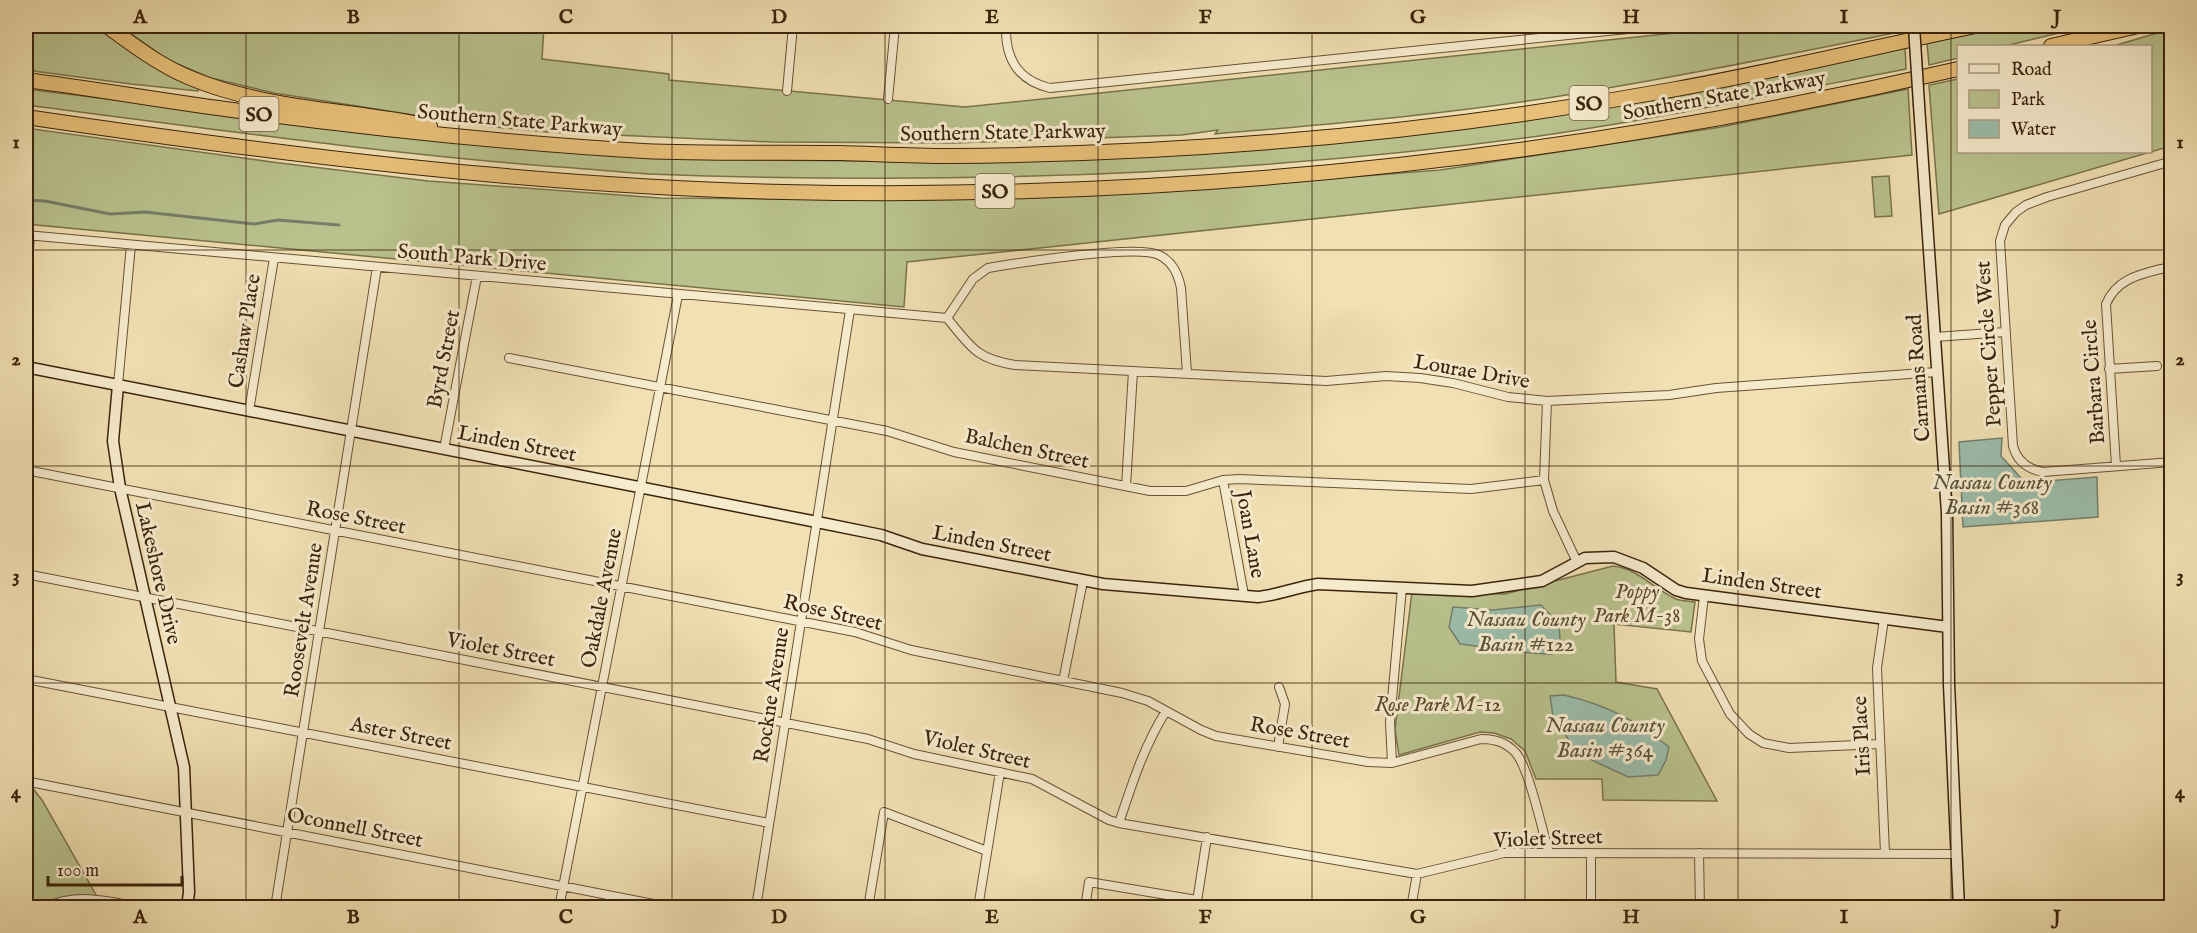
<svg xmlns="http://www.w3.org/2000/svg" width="2197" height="933" font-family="'IM FELL English',serif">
<rect width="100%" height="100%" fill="#f1e0b2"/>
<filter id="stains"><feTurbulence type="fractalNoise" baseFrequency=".00333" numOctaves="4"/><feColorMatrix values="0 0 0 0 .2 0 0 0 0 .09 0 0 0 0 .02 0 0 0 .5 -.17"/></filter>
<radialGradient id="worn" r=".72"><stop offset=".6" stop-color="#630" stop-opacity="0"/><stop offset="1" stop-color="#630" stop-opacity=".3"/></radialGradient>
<path fill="#b9c28d" stroke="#7a724c" stroke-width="1.5" d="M 26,26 L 100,26 L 129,47 L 199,87 L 198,91 L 131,84 L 26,70 Z
M 120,26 L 544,26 L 542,59 L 669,74 L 669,80 L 965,107 L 1742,26 L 1929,26 C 1804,51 1680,77 1554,97 C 1442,115 1328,124 1215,134 L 1218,130 L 1182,135 L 954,143 L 771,142 L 548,132 L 484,126 L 274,93 L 211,78 L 168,60 Z
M 2010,26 L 2088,26 L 2005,46 L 1958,46 L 1958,58 L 1929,65 L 1927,43 Z
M 2171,29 L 2171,146 L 1939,214 L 1929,85 L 1958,79 L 1958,152 L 2150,152 L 2150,46 L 2113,46 Z
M 1905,46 L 1906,69 C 1782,93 1657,119 1532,137 C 1240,176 944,185 649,174 C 615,172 580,168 545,166 C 371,152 198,127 26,105 L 26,89 L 417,137 L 539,149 L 755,160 L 975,162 L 1515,120 L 1670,98 Z
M 1908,89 L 1912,155 C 1577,190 1243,229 907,262 L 904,307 L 26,224 L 26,128 L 272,162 L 428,181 L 660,198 L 919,200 L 1053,197 L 1183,190 L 1440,170 L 1721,127 Z
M 1889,176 L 1892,216 L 1875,217 L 1872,177 Z
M 1613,566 C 1637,568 1654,589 1676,599 C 1682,601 1688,601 1695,602 L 1691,632 L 1614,624 L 1616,682 L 1657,689 L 1717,801 L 1603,800 L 1602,779 L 1536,779 L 1525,751 L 1511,739 L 1494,733 L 1480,732 L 1399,755 L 1395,729 L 1412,592 L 1505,594 Z
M 26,780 L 42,800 L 103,907 L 26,907 Z"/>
<path fill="#9bbdab" stroke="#747f6b" stroke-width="1.5" d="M 2002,438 L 2001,456 L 2021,478 L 2034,482 L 2097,477 L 2098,517 L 1963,527 L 1959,442 Z
M 1541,605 L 1559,624 L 1560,640 L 1552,654 C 1521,654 1491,647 1460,644 L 1449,627 L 1453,607 L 1493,610 Z
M 1564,695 C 1607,705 1635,720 1669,747 L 1666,760 L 1658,775 L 1628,777 L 1577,753 L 1553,716 L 1550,696 Z"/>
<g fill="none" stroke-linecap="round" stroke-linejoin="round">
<path stroke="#747f6b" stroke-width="3" d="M 26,200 L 45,201 L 110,214 L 145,212 L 254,224 L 278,220 L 339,225"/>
<g stroke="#685235" stroke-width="10">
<path id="street" d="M 1006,26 C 1005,58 1017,80 1050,88 L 1657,26
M 787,91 L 793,26
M 888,99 L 895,26
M 2172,161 L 2047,197 L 2026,205 L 2016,212 L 2005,225 L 2000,241 L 2013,446 C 2017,461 2027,469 2043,472 L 2172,462
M 26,235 L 947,318 L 973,279 L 988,268 C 1017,263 1137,244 1159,255 C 1173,262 1178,274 1181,288 L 1187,373
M 26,282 L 30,236
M 947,318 C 971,347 976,359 1015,365 L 1326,381 L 1386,376 L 1420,378 L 1453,383 L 1508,397 L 1547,401 L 1669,395 L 1716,388 L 1937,372
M 1935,337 L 2005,332
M 509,358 L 887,431 L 954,452 L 1150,491 L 1186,491 L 1223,480 L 1240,479 L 1471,489 L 1544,480
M 2109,369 L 2157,366
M 118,385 L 131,245
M 1547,401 L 1544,480 L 1553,511 L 1577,562
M 249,411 L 274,258
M 444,449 L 477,276
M 2116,466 L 2106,304 C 2118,276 2144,274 2172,266
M 26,470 L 855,632 L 911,650 L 1122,693 L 1148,701 L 1201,730 L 1216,736 L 1368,762 L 1392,763 L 1481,739 C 1495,739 1505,742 1515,752 C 1529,767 1542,830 1549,853
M 1223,480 L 1244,595
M 1126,486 L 1133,371
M 26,574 L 868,739 L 914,754 L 1032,779 L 1109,820 L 1119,823 L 1417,874 L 1504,853 L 1957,854
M 1704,596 L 1699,639 L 1702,661 L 1730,714 L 1749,734 L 1763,743 L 1789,748 L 1880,744
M 1884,619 L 1877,668 L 1885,853
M 26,679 L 769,823
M 1063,681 L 1083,581
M 1278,747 L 1285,704 L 1279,687
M 1392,763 L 1390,722 L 1402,588
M 30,782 L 674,908
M 1119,823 C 1132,784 1144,746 1166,711
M 1591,853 L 1591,908
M 1699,853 L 1700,908
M 44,908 C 77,892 109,901 143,908
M 275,908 L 377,267
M 559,908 L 678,295
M 756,908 L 850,310
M 868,908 L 884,812 L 987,851
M 978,908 L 1000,772
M 1085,908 L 1089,882 L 1197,900
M 1196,908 L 1207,837
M 1411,908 L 1417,874"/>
</g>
<g stroke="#3a230b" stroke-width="13">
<path id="secondary" d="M 1919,105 L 1947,513 L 1949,684 L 1959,908
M 26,367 L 817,522 L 881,535 L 922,549 L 1103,584 L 1258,597 C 1278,595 1297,587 1318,584 L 1472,591 L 1542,581 L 1585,558 L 1614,557 L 1643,568 L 1676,590 L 1686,593 L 1948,627
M 118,385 L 113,441 L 120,488 L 184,767 L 189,892 L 187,908"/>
</g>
<g stroke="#3a230b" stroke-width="16">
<path id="highway" d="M 107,26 C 133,45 158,64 188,77 C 265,110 350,109 430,126
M 2051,46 L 2138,26
M 26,80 C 97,89 169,102 240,111 C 374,129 508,143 643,151 C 709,154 775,152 840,153 C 877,154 913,156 949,156 C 1192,154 1437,133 1676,89 C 1776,71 1875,47 1975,26
M 26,117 C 277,154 529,186 784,192 C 1179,201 1574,158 1958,69"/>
</g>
<use href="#street" stroke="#f6ebcd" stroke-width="8"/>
<use href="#secondary" stroke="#f6ebcd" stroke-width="10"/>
<use href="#highway" stroke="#e8c079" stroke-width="14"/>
<g stroke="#3a230b" stroke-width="13" stroke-linecap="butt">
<path id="secondary-bridge" d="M 1914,26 L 1919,105"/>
</g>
<use href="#secondary-bridge" stroke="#f6ebcd" stroke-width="10"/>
</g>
<path fill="none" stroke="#3a230b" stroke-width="1.5" stroke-opacity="0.55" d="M 246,26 L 246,908M 459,26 L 459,908M 672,26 L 672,908M 885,26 L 885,908M 1098,26 L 1098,908M 1312,26 L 1312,908M 1525,26 L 1525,908M 1738,26 L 1738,908M 1951,26 L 1951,908M 26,250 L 2172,250M 26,466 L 2172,466M 26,683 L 2172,683"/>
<g text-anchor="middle" stroke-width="6" stroke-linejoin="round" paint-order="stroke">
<g fill="#f6ebcd" stroke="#725f45" stroke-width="1.5">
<rect x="1569.5" y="86" width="39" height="34" rx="4.5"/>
<rect x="239.5" y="97" width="39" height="34" rx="4.5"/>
<rect x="975.5" y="174" width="39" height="34" rx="4.5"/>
</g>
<g font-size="20" font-weight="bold" fill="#3a230b">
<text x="1589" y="110">SO</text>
<text x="259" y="121">SO</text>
<text x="995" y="198">SO</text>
</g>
<g font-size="21" fill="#3a230b" stroke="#f6ebcd">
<text transform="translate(1724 95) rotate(-10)" y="7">Southern State Parkway</text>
<text transform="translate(520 120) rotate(5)" y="7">Southern State Parkway</text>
<text transform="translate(1003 132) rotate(-1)" y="7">Southern State Parkway</text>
<text transform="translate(472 257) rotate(5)" y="7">South Park Drive</text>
<text transform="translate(244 331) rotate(-81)" y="7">Cashaw Place</text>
<text transform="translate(1988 344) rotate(-94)" y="7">Pepper Circle West</text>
<text transform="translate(443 359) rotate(-79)" y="7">Byrd Street</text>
<text transform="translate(1472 371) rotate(10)" y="7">Lourae Drive</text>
<text transform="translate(1918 378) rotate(-94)" y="7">Carmans Road</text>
<text transform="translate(2093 382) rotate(-94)" y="7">Barbara Circle</text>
<text transform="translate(517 443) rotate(11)" y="7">Linden Street</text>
<text transform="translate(1027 448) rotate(12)" y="7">Balchen Street</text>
<text transform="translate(356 517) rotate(11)" y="7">Rose Street</text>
<text transform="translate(1251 534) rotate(80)" y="7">Joan Lane</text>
<text transform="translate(992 543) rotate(11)" y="7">Linden Street</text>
<text transform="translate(159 573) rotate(77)" y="7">Lakeshore Drive</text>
<text transform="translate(1762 583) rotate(8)" y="7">Linden Street</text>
<text transform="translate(601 598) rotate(-79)" y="7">Oakdale Avenue</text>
<text transform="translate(833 612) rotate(13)" y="7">Rose Street</text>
<text transform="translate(303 620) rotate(-81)" y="7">Roosevelt Avenue</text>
<text transform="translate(501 649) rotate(11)" y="7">Violet Street</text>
<text transform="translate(771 695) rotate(-81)" y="7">Rockne Avenue</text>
<text transform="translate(1300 732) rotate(10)" y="7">Rose Street</text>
<text transform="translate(401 733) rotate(11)" y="7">Aster Street</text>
<text transform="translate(1861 736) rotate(-93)" y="7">Iris Place</text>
<text transform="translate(977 749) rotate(13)" y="7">Violet Street</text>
<text transform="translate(355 827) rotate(11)" y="7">Oconnell Street</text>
<text transform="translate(1548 838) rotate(-2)" y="7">Violet Street</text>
</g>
<g font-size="21" font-style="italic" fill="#5a4b2c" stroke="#f6ebcd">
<text x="1637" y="598">Poppy<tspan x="1637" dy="24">Park M-38</tspan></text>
<text x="1438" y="711">Rose Park M-12</text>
</g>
<g font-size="22" font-style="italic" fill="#57513b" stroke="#f6ebcd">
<text x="1992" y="489">Nassau County<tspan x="1992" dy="25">Basin #368</tspan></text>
<text x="1526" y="626">Nassau County<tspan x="1526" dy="25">Basin #122</tspan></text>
<text x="1605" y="732">Nassau County<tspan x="1605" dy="25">Basin #364</tspan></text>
</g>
</g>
<rect width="2197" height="933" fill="none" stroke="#f1e0b2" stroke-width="66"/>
<rect x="1957" y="45" width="195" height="108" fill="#f6ebcd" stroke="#ab9b7f" stroke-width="1.5"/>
<rect x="1969" y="64" width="30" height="9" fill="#f6ebcd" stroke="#ab9b7f" stroke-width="1.5"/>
<text x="2011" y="75" font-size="18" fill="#3a230b">Road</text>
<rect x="1969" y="90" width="30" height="18" fill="#b9c28d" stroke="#ab9b7f" stroke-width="1.5"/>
<text x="2011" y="105" font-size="18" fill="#3a230b">Park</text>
<rect x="1969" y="120" width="30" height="18" fill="#9bbdab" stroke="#ab9b7f" stroke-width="1.5"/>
<text x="2011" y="135" font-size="18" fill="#3a230b">Water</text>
<path d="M48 876v9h134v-9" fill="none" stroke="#3a230b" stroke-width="3"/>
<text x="57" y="876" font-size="18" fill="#3a230b" stroke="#f6ebcd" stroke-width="4.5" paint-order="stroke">100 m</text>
<rect x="33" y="33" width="2131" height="867" fill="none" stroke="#3a230b" stroke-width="2"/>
<g font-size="20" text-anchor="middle" font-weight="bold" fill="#3a230b">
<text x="140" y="23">A</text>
<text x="353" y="23">B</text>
<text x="566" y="23">C</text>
<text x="779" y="23">D</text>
<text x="992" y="23">E</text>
<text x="1205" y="23">F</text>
<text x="1418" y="23">G</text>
<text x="1631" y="23">H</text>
<text x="1844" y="23">I</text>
<text x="2057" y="23">J</text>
<text x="16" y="148">1</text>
<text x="2180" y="148">1</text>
<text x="16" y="365">2</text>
<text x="2180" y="365">2</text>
<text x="16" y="582">3</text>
<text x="2180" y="582">3</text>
<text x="16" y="798">4</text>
<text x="2180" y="798">4</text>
<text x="140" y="923">A</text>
<text x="353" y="923">B</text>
<text x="566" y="923">C</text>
<text x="779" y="923">D</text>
<text x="992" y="923">E</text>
<text x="1205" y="923">F</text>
<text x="1418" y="923">G</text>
<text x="1631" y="923">H</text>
<text x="1844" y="923">I</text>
<text x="2057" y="923">J</text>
</g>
<rect width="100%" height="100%" filter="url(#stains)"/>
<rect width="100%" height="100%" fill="url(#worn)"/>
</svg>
